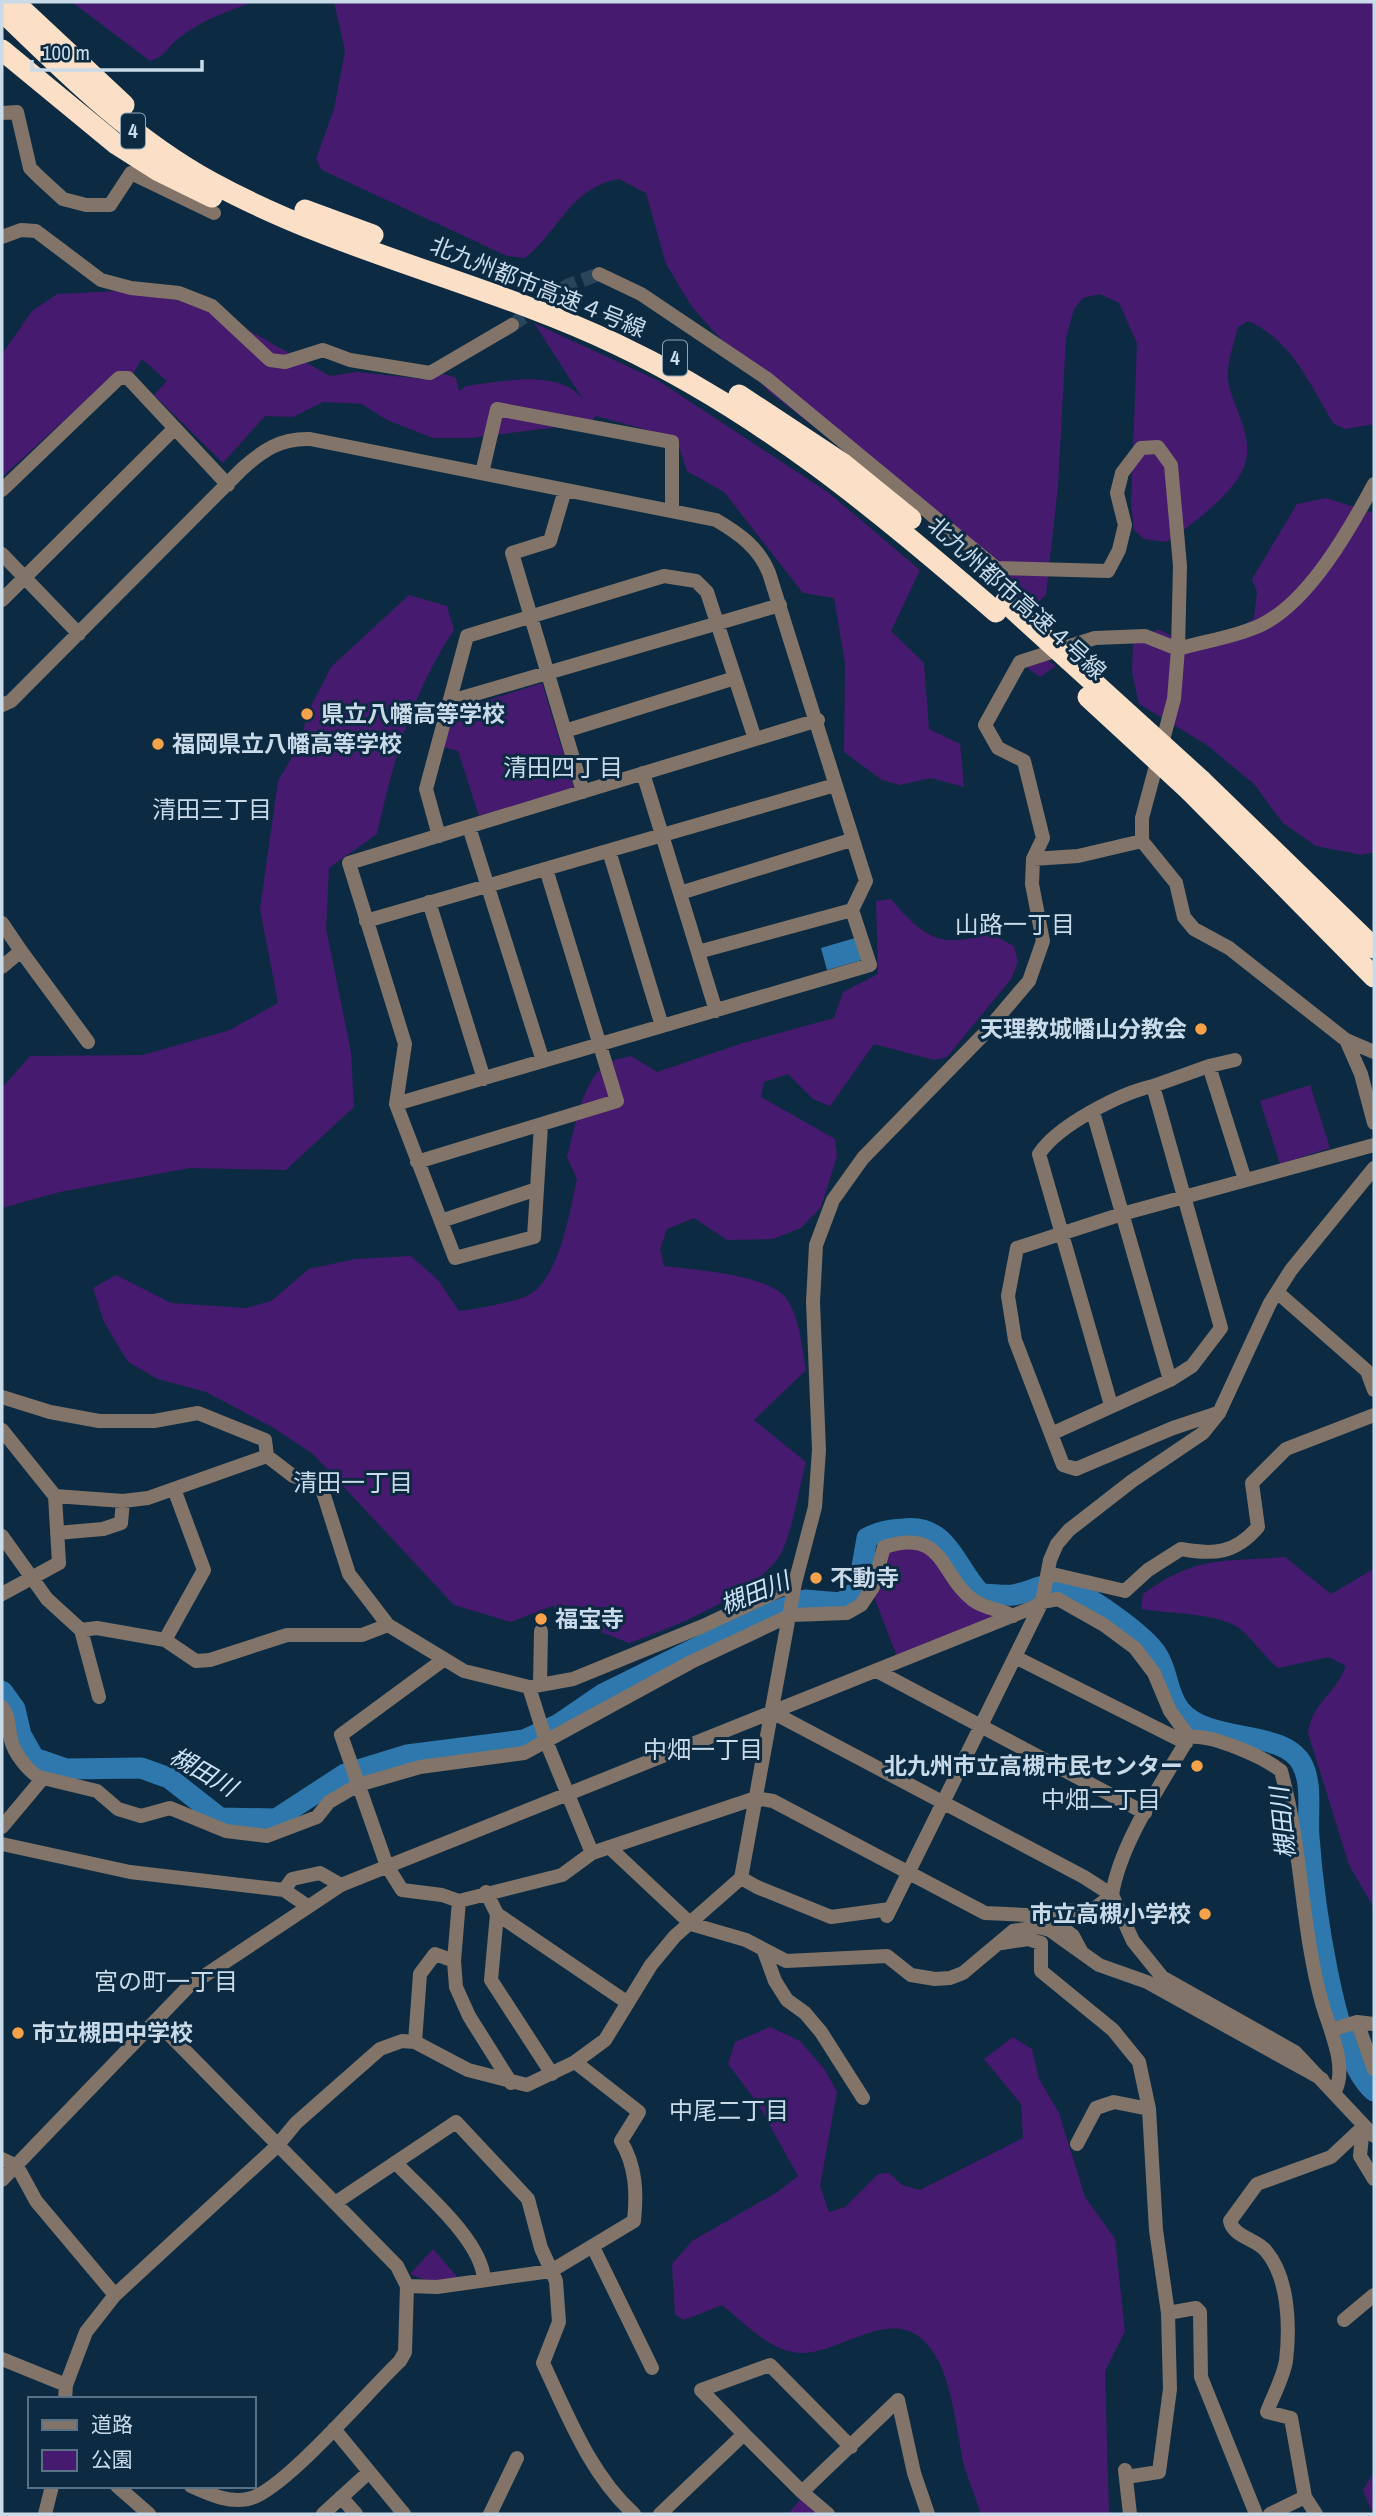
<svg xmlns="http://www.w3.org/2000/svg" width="1376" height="2516" font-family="'Archivo Narrow','Noto Sans JP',sans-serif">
<rect width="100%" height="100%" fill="#0c2b42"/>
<path fill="#461a6e" d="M 72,2 L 253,2 C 229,11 199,21 179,38 C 166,48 168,55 150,61 Z
M 334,2 L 1374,2 L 1374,424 L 1345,429 L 1334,424 C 1310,385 1292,340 1248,321 L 1238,327 C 1234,343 1226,365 1228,381 C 1233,407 1252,433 1246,460 C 1240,490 1191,525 1167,542 L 1144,539 L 1134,530 L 1131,503 L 1137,343 L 1119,303 L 1100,294 L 1083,298 L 1074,309 L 1066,338 L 1058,486 L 1046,595 L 1031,608 C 1005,604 990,583 983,559 L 768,391 L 692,307 L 666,264 L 646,193 L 619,179 C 571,187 559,231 525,258 L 507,256 L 322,170 L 316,159 L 334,109 L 345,51 Z
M 118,291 L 202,304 L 330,376 L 357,372 L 423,379 L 444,374 L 456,378 L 459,391 L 466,386 C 502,382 557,368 583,399 L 534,323 L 657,380 L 829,493 L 920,570 L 891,631 L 924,663 L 929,729 L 960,744 L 964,787 L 931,778 L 900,785 L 882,780 L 844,752 L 845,663 L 834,598 L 803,593 L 724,492 L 687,471 L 676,438 L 596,416 L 590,423 L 471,438 L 433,438 L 387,420 L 362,404 L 323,402 L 293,417 L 265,416 L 223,463 L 154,395 L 167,381 L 142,359 L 131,377 L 114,375 L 2,477 L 2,354 L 32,311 L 57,294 Z
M 1326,498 L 1374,513 L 1374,852 L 1362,855 L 1316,846 L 1283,823 L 1254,784 L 1207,745 L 1139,704 L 1132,672 L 1133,643 L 1158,629 C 1201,652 1216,645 1254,618 L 1257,592 L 1252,579 L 1297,504 Z
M 409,595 L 447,606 L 454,630 C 412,692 393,762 377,834 L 329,868 L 326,928 L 351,1052 L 354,1107 L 286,1170 L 190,1168 L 60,1192 L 2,1208 L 2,1088 L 30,1056 L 143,1055 L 230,1030 L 278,1003 L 260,909 L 278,781 L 301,742 L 307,714 L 331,667 Z
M 1044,658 L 1056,666 L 1040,677 L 1025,666 Z
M 542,683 L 574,788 L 479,816 L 458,751 L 444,747 L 454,711 Z
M 891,899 C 922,936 940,950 989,933 L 1014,946 L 1018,962 L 1011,979 L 947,1057 L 934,1060 L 874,1044 L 830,1106 L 813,1099 L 788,1074 L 764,1082 L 761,1097 L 835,1139 L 837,1156 L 821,1207 L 801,1228 L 773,1239 L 727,1240 L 694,1218 L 667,1229 L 660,1249 L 664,1266 C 694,1270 772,1274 788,1301 C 800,1320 802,1349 806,1370 L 754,1420 L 806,1462 C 800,1485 791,1537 780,1555 C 756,1594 672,1628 629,1643 L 578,1623 L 552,1606 L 511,1622 L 454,1605 L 313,1454 L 272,1427 L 206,1392 L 158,1379 L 128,1362 L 104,1322 L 93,1288 L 116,1275 L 171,1303 L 246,1308 L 271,1301 L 309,1269 L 355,1259 L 411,1256 L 438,1280 L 459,1311 C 474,1309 520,1302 532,1293 C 560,1274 570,1210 577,1179 L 567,1157 C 575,1129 581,1078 610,1062 C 616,1059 624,1058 631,1056 L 657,1072 L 743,1043 L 834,1018 L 843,992 L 878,974 L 876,901 Z
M 1310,1085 L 1330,1148 L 1280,1164 L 1260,1101 Z
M 1374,1542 L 1374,1908 L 1349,1865 L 1308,1733 C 1313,1701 1335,1695 1346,1666 L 1329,1657 L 1278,1668 C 1265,1657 1256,1644 1244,1632 C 1224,1612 1168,1614 1141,1609 L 1143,1594 C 1196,1555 1223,1562 1285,1557 L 1331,1594 L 1372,1570 Z
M 896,1546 L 925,1550 L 1001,1617 L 898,1659 L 874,1597 L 887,1551 Z
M 770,2027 L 800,2041 L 825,2070 L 837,2092 L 820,2186 L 829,2212 L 845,2207 L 878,2174 L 889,2173 L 902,2185 L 920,2190 L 1023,2138 L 1021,2104 L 984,2059 L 1013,2037 L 1032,2049 L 1039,2079 L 1059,2113 L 1085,2197 L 1115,2239 L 1125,2331 L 1105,2371 L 1109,2514 L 981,2514 C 976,2499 970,2484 965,2469 C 956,2433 954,2386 935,2355 C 901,2298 849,2350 804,2353 C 773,2355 744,2322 722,2305 L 684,2320 L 675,2315 L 672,2264 L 692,2241 L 776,2193 L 798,2176 L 758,2104 L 728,2064 L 735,2042 Z
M 433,2249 L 458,2278 L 428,2281 L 410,2274 Z
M 1374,2472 L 1374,2514 L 1373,2514 L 1363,2490 Z
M 802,2497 L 820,2514 L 788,2514 Z"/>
<path fill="#2e78ae" d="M 855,938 L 862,960 L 827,970 L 821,948 Z"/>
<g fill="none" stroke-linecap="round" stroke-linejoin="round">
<path stroke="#2e78ae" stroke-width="21" d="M 2,1691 L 15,1709 L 21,1735 L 34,1758 L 66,1769 L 141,1768 L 169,1778 L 220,1818 L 276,1819 L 345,1774 L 407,1755 L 524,1740 L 559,1724 L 603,1694 L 757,1618 L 805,1600 L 841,1603 L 858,1590 L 867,1538 C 880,1531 890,1530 904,1529 C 949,1524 955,1568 981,1594 C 992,1594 1003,1596 1013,1595 C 1027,1593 1046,1582 1060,1585 C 1083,1591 1146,1635 1158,1656 C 1168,1672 1167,1694 1180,1710 C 1209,1745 1283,1728 1302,1764 C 1313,1785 1307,1814 1309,1837 C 1313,1892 1333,2058 1374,2091"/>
<path stroke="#28455b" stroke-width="14" stroke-dasharray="14 7" stroke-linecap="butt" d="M 512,325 L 569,285 L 599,274"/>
<path stroke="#827468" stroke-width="14" d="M 2,113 L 17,112 L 30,168 L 39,177 L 63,199 L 86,205 L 110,205 L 131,173 L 214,213
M 2,237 L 21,230 L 36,231 L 101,280 L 131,288 L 179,293 L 212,306 L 270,360 L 285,362 L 323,350 L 350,360 L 430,373 L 512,325
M 482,473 L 497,409 L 672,442 L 672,511
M 1374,484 C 1350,529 1309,602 1261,625 C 1236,637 1205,641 1178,649 L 1174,699 L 1142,818 L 1142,841 L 1176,883 L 1184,917 L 1194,929 L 1229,948 L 1346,1040 L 1361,1074 L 1374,1123
M 2,490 L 119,378 L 128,378 L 228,485
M 565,490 L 550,541 L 512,553 L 583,792
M 2,554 L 79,634
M 2,600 L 175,428
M 451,701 L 780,605
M 2,705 L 11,701 L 242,469 C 263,450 281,438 310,439 L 716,520 C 740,534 759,548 769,573 L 866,881 L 852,910 L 698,952
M 565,731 L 735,678
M 643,773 L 716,1011
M 469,827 L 543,1061
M 439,836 L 426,789 L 467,636 L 664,576 L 696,581 L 707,592 L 755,739
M 609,851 L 662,1026
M 1033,859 L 1078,856 L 1142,841
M 680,893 L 851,840
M 429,902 L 484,1079
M 366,921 L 835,785
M 2,923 L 21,951 L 2,967
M 21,951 L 88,1042
M 1346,1040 L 1374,1052
M 1209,1066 L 1235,1060
M 1153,1086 L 1209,1066 L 1245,1180
M 396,1104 L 870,965 L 852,910
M 1093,1112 L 1170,1380
M 541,1125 L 534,1237 L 455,1258 L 396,1104 L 405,1044 L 349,863 L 818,720
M 417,1162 L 617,1101 L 546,869
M 441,1221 L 537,1189
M 1277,1292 L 1367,1371 L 1374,1390
M 2,1397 L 50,1412 L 99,1421 L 154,1421 L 198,1413 L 265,1440 L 267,1456 L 293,1476 L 321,1486 L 349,1574 L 388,1625 L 464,1671 L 529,1687 L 573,1679 L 703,1626 L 795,1583
M 1218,1413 L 1173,1428 L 1076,1469 L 1063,1465 L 1015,1340 L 1008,1296 L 1017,1248 L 1122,1214 L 1374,1145
M 2,1430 L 55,1496 L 59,1563 L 2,1594
M 1051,1434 L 1170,1380 L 1192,1366 L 1221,1328 L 1153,1086 C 1121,1093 1058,1125 1039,1154 L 1111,1405
M 55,1496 L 123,1501 L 148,1498 L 267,1456
M 57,1533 L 103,1529 L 121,1523 L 123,1501
M 2,1536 L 47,1599 L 81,1630 L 97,1628 L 165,1640 L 196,1661 L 210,1660 L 287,1635 L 362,1635 L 388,1625
M 1048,1573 L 1125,1591 L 1148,1570 L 1181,1549 C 1213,1555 1235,1554 1258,1527 L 1252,1483 L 1286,1449 L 1374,1415
M 81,1630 L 99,1697
M 165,1640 L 204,1570 L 174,1489
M 1015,1657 L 1186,1743
M 443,1660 L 341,1735 L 387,1866 L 402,1890 L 442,1895 L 459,1901 L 562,1875 L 592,1853 L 756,1798 L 773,1801 L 985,1913 L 1048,1916 L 1073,1936 L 1081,1951
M 877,1671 L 1145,1813
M 540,1685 L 541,1631
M 529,1687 L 546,1741 L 592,1853
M 2,1707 C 10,1717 8,1728 11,1740 C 14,1753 28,1771 39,1777 L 97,1791 L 118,1809 L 141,1816 L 170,1808 L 226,1831 L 267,1836 L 317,1817 L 329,1802 L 358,1785 L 420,1767 L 524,1753 L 691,1662 L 791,1615 L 847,1613 L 861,1605 L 873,1587 L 884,1547 C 945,1527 940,1576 973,1600 C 985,1609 1000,1609 1013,1616
M 772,1712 L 1084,1877 L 1112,1895 L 1133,1941 L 1162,1977 L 1295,2052 L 1374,2136
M 1189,1737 C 1212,1734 1264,1757 1281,1771 C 1302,1847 1301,1928 1322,2003 C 1329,2028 1348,2067 1335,2091
M 2,1827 L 43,1778
M 2,1844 L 130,1872 L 284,1890 L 306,1905
M 609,1847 L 691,1924 L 746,1940 L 786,1961 L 887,1956 L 911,1975 L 935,1979 L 950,1978 L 963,1973 L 1013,1931 L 1038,1927 L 1050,1930 L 1099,1965 L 1147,1982 L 1322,2079
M 741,1878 L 757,1887 L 831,1917 L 890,1909
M 284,1890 L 292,1879 L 320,1873 L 341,1885
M 486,1892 L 497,1914 L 628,2003
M 497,1914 L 491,1980 L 552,2074
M 887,1916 L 1042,1602 L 1058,1599 L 1104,1625 L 1135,1648 L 1154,1673 L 1170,1711 L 1189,1737
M 1048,1916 L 1063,1910 L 1090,1912 L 1112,1895 C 1120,1843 1162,1783 1189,1737
M 1002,1943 L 1028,1939 L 1041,1943 L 1041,1971 L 1113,2030 L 1139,2062 L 1149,2109 L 1156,2230 L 1168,2313 L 1196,2308 L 1200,2312 L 1201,2377 L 1256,2514
M 764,1951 L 775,1981 L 787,2000 L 805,2013 L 821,2032 L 863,2098
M 454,1961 L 459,1901
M 156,2021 L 397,2266 L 407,2286 L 405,2352 L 400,2361 C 370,2389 282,2493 248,2499 C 227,2503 210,2494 191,2486
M 1357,2022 L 1374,2069
M 1331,2030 L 1357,2022 L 1374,2024
M 415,2042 L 420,1974 L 435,1954 L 454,1961 L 456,1987 L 469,2016 L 511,2083
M 1363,2127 L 1360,2156 L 1374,2179
M 1077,2144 L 1096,2108 L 1114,2102 L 1149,2109
M 2,2159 L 17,2166 L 36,2201 L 115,2295
M 396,2163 C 423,2192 481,2239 484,2279
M 2,2180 L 189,1986 L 341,1885 L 1034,1607 L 1042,1602 L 1050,1560 L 1057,1544 L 1069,1530 L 1132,1481 L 1203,1433 L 1219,1413 L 1270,1303 L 1291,1270 L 1374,1168
M 335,2203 L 456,2122 L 528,2199 L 541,2248 L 556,2281 L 559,2322 L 543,2363 C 568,2416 590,2474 634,2514
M 593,2247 L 652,2368
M 407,2286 L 437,2287 L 551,2271 L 634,2221 C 637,2193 636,2166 621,2141 L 639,2112 L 575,2062
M 1344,2320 L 1374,2295
M 2,2359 L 66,2385
M 65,2399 L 66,2385 L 86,2332 L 115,2295 L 277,2146 L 296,2123 L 380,2049 L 402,2041 L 415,2042 L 468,2070 L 527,2085 L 575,2062 L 605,2040 L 651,1965 L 675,1936 L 741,1878 L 795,1583 L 815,1507 L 819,1450 L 813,1302 L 816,1245 L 833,1200 L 863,1158 L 983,1035 L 1029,981 L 1043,941 L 1032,884 L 1033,859 L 1043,838 L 1024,761 L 998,748 L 985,725 L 1020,662 L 1095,638 L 1145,636 L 1178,649 L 1180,566 L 1171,465 L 1158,447 L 1141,448 L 1122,473 L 1117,493 L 1125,525 L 1119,550 L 1108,571 L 996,568 L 766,378 L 641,294 L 599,274
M 334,2429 L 404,2514
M 744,2434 L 701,2390 L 770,2365 L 851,2447
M 1125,2470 L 1130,2514
M 1126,2477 L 1159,2472 L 1170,2389 L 1168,2313
M 117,2486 L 149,2514
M 802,2492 L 828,2514
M 341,2497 L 356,2514
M 45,2514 L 52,2486
M 323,2514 L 369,2472
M 490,2514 L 517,2458
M 660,2514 L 744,2434 L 802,2492 L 898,2400 L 914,2473 L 928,2514
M 1270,2514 L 1305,2497
M 1316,2514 L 1305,2497 L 1291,2418 L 1267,2412 C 1273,2396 1283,2378 1286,2361 C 1290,2327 1289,2278 1266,2251 C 1257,2239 1233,2237 1230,2221 L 1257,2184 L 1331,2157 L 1363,2127"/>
<path stroke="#fbdfc6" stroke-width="21" d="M 14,2 L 124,105
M 2,11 C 67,74 131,138 211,182 C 339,252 485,282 616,344 C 762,413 875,508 996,612
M 2,50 L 116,144 L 157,170 L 212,197
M 305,210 L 373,235
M 739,395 L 842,463 L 911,519
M 1201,780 L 1374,948
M 1190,791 L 1374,977"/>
<path stroke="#fbdfc6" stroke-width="21" d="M 1005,602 L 1201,780
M 1088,697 L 1190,791"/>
</g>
<g fill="#f7a248" stroke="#0c2b42" stroke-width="2.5">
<circle cx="307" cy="714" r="7"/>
<circle cx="158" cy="744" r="7"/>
<circle cx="1201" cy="1029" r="7"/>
<circle cx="816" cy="1578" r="7"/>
<circle cx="541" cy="1619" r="7"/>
<circle cx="1197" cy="1766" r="7"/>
<circle cx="1205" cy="1914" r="7"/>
<circle cx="18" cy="2033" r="7"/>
</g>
<g text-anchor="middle" stroke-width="6" stroke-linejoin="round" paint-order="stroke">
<g fill="#0c2b42" stroke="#90a6b7" stroke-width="2">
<rect x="121" y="113.5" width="24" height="35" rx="5"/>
<rect x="663" y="340.5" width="24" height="35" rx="5"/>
</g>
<g font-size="21" font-weight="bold" fill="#c9dae9">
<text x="133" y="138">4</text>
<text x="675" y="365">4</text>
</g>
<g font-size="23" fill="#c9dae9" stroke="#0c2b42">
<text transform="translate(538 287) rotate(22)" y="8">北九州都市高速４号線</text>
<text transform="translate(1017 598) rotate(42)" y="8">北九州都市高速４号線</text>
</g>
<g font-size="23" font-weight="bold" fill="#c9dae9" stroke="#0c2b42" text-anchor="start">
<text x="321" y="722">県立八幡高等学校</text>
<text x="172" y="752">福岡県立八幡高等学校</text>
<text x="1187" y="1037" text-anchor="end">天理教城幡山分教会</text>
<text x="830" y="1586">不動寺</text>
<text x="555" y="1627">福宝寺</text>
<text x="1183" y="1774" text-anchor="end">北九州市立高槻市民センター</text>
<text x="1191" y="1922" text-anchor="end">市立高槻小学校</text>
<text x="32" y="2041">市立槻田中学校</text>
</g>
<g font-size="24" fill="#c9dae9" stroke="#0c2b42">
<text x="563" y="776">清田四丁目</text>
<text x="212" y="818">清田三丁目</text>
<text x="1015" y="933">山路一丁目</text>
<text x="353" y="1491">清田一丁目</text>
<text x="703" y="1758">中畑一丁目</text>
<text x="1101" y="1808">中畑二丁目</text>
<text x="166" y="1990">宮の町一丁目</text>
<text x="729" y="2119">中尾二丁目</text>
</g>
<g font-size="24" font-style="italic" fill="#cfe4f7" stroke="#0c2b42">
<text transform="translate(755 1593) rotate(-22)" y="8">槻田川</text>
<text transform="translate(203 1772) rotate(30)" y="8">槻田川</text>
<text transform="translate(1283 1823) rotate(-96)" y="8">槻田川</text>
</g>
</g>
<rect width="1376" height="2516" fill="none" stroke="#c9dae9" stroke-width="7"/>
<rect x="28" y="2397" width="228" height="91" fill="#0c2b42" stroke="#587185" stroke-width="2"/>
<rect x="42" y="2420" width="35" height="10" fill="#827468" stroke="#587185" stroke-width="2"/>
<text x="91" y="2432" font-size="21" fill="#c9dae9">道路</text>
<rect x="42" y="2450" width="35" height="21" fill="#461a6e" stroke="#587185" stroke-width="2"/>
<text x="91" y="2467" font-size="21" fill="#c9dae9">公園</text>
<path d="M32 60v10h170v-10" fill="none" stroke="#c9dae9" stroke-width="3.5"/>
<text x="42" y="60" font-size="21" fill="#c9dae9" stroke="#0c2b42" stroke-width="5" paint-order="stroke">100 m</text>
</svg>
